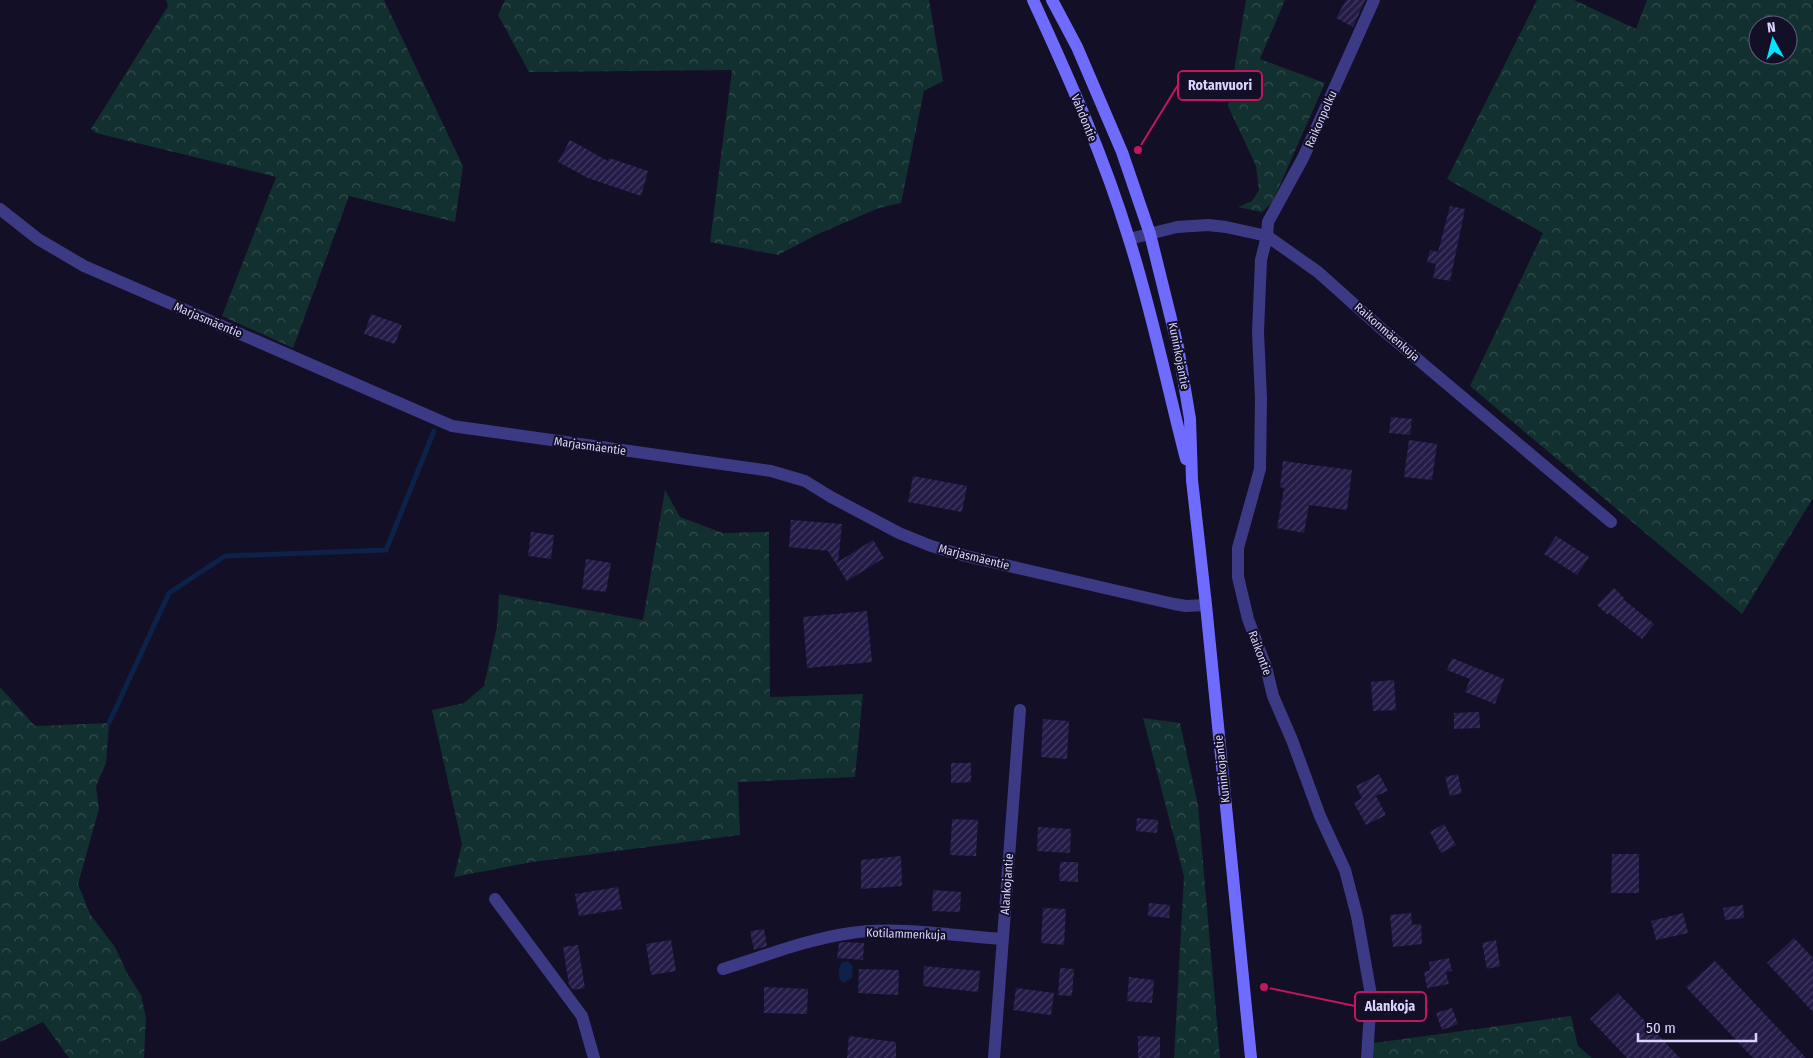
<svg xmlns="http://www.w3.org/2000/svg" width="1813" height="1058" font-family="'Fira Sans Condensed',sans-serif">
<defs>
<pattern id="forest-crowns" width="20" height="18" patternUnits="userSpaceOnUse" patternTransform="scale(1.25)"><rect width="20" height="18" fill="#12302f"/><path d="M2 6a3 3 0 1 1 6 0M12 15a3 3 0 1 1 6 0" fill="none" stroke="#344d4e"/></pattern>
<pattern id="building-hatch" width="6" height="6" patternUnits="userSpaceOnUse" patternTransform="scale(1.25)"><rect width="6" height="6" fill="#241b47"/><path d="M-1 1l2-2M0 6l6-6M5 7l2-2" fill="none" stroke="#433b63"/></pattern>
</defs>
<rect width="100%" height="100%" fill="#130f26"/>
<path fill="url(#forest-crowns)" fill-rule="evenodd" d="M 166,0 L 384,0 L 463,166 L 455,222 L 349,196 L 293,348 L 222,316 L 276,177 L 96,133 L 91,129 L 168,6 Z
M 505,0 L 929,0 L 943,81 L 924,91 L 901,203 L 879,208 L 818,234 L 778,255 L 710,242 L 732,70 L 529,72 L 498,15 Z
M 1246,0 L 1285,0 L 1260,59 L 1325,83 L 1272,203 L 1262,212 L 1238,207 L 1252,201 L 1259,190 L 1256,166 L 1228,106 Z
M 1537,0 L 1574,0 L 1636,29 L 1647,0 L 1813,0 L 1813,498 L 1742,614 L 1470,386 L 1543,233 L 1447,179 ZM 1758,25 L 1788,25 L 1788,55 L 1758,55 Z
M 665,490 L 680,517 L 723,533 L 769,532 L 770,697 L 863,694 L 855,777 L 738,782 L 740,835 L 532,862 L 454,877 L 462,844 L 432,710 L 464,703 L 484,686 L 497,626 L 499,594 L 643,620 Z
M 0,687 L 35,726 L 109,723 L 106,763 L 96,786 L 99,809 L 78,884 L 90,914 L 115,947 L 127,973 L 141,995 L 146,1018 L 144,1058 L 69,1058 L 43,1022 L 0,1042 Z
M 1143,718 L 1180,723 L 1198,805 L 1220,1058 L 1174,1058 L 1184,876 Z
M 1571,1016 L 1578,1046 L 1592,1058 L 1367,1058 L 1367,1044 Z"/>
<path fill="#0c2248" d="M 848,961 L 853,966 L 852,978 L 846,982 L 842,982 C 837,977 838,968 842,962 Z"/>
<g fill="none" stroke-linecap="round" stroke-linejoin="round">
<path stroke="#0c2248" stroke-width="5" d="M 109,723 L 169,593 L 225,556 L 386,550 L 434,431"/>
</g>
<path fill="url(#building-hatch)" d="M 1346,0 L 1365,0 L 1353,27 L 1336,18 Z
M 570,140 L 608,161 L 609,158 L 648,171 L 641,196 L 588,178 L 558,162 Z
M 1450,206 L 1465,209 L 1450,281 L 1433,278 L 1436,264 L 1427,262 L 1430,250 L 1438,252 Z
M 371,314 L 402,325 L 395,344 L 364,334 Z
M 1391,417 L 1412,419 L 1410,435 L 1389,433 Z
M 1409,440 L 1437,444 L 1432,480 L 1404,477 Z
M 1283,461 L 1352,470 L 1347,510 L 1309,505 L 1304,533 L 1277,528 L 1284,488 L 1280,487 Z
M 913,476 L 967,486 L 962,512 L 908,502 Z
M 791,520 L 842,524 L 838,562 L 873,540 L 884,558 L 847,581 L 828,551 L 789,547 Z
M 531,532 L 554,535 L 551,559 L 528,556 Z
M 1556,536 L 1589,557 L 1577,575 L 1544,554 Z
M 586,559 L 611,563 L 606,592 L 582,589 Z
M 1614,588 L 1624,598 L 1623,599 L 1654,624 L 1642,639 L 1609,613 L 1608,615 L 1597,605 Z
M 867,611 L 872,662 L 807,668 L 803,617 Z
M 1452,658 L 1504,679 L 1495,704 L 1465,692 L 1470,679 L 1447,670 Z
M 1394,680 L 1396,710 L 1373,711 L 1371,682 Z
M 1479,712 L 1480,728 L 1454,729 L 1454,713 Z
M 1043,719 L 1069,721 L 1067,759 L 1041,757 Z
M 951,763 L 971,763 L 971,782 L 951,783 Z
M 1379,774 L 1388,791 L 1376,796 L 1386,815 L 1366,825 L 1354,803 L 1362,798 L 1356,786 Z
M 1458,774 L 1462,793 L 1450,796 L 1445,777 Z
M 1137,818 L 1158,820 L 1157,833 L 1136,831 Z
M 952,819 L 978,820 L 976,856 L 950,855 Z
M 1444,824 L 1456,845 L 1441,853 L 1430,832 Z
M 1038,827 L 1071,829 L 1070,853 L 1037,851 Z
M 1612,854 L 1639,854 L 1639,893 L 1611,893 Z
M 901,856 L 902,886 L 861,889 L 861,860 Z
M 1060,862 L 1078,862 L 1078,882 L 1059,881 Z
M 618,887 L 622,909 L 579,916 L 575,894 Z
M 933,890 L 961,892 L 960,912 L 932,911 Z
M 1149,903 L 1170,905 L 1169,918 L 1148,916 Z
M 1743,905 L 1744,918 L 1725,920 L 1723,908 Z
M 1043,908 L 1066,909 L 1064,945 L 1041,943 Z
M 1411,913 L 1412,925 L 1421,924 L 1422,944 L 1393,947 L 1390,915 Z
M 1683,913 L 1688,933 L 1656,940 L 1651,921 Z
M 764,929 L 767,946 L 754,950 L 750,931 Z
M 1794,938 L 1813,958 L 1813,1012 L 1767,963 Z
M 671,940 L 676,971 L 651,975 L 646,944 Z
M 1496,940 L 1500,966 L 1487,969 L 1482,943 Z
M 845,942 L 864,943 L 863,960 L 837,958 L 839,943 Z
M 578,945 L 585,988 L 573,990 L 569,985 L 563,947 Z
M 1449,958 L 1452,971 L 1446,972 L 1449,984 L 1427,988 L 1424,972 L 1430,970 L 1429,962 Z
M 1715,961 L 1806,1058 L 1753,1058 L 1686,987 Z
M 924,966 L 980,971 L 978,992 L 923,986 Z
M 1060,968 L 1074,969 L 1072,996 L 1058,995 Z
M 859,969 L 899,970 L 898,995 L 858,993 Z
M 1129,977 L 1154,980 L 1152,1003 L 1127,1001 Z
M 764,987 L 808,989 L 807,1014 L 764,1013 Z
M 1016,988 L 1054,993 L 1051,1015 L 1013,1010 Z
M 1618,993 L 1680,1058 L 1627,1058 L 1590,1019 Z
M 1452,1008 L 1458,1024 L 1442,1030 L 1436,1013 Z
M 849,1036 L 896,1042 L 896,1058 L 847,1058 Z
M 1138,1036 L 1160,1037 L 1160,1058 L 1138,1058 Z"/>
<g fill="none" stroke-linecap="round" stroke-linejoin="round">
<path stroke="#3d3a85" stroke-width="12" d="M 0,209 L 38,239 L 84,266 L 452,426 L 771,471 L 805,481 L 831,497 L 899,533 L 931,546 L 966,556 L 1174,604 L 1186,606 L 1206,605
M 1129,239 L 1177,227 L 1208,225 L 1226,227 L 1267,236 L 1318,272 L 1384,331 L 1611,522
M 495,899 L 582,1016 L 594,1058
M 723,969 C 765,956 808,939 851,933 C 898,926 956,936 1003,939
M 994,1058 L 1020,710
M 1367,1058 L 1371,995 L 1357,916 L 1345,870 L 1320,816 L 1292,740 L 1273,696 L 1266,667 L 1248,619 L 1238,577 L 1238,548 L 1260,469 L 1261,399 L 1258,332 L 1261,260 L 1267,236 L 1268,222 L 1303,158 L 1374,0"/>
<path stroke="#6f6bff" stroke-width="12" d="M 1033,0 C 1069,78 1104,157 1129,239 C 1152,311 1167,386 1186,459
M 1052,0 L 1077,47 L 1122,152 L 1150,234 L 1178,347 L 1190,419 L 1192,480 L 1206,605 L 1251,1058"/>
</g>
<g text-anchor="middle" stroke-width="4" stroke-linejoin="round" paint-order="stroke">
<g font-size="12" fill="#d9d4ff" stroke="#130f26">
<text transform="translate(1084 118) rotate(68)" y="4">Vahdontie</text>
<text transform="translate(1321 119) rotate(-66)" y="4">Raikonpolku</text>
<text transform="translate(208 320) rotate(23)" y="4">Marjasmäentie</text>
<text transform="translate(1387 332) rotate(41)" y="4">Raikonmäenkuja</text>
<text transform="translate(1179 356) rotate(79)" y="4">Kuninkojantie</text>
<text transform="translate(590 446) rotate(8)" y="4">Marjasmäentie</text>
<text transform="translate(974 557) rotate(14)" y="4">Marjasmäentie</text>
<text transform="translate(1260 653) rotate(70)" y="4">Raikontie</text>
<text transform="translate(1222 769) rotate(-96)" y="4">Kuninkojantie</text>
<text transform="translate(1007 884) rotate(-86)" y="4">Alankojantie</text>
<text transform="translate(906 934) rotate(2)" y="4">Kotilammenkuja</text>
</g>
</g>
<path fill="none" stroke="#c2185b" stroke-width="2" d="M1138 150L1178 85M1264 987L1355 1006"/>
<g fill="#c2185b" stroke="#130f26" stroke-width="2">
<circle cx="1138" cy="150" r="5"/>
<circle cx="1264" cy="987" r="5"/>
</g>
<g fill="#130f26" stroke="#c2185b" stroke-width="2">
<rect x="1178" y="71" width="84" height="29" rx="5"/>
<rect x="1355" y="992" width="71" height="29" rx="5"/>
</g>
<g font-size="14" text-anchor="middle" font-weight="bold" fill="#d9d4ff">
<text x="1220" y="90">Rotanvuori</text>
<text x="1390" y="1011">Alankoja</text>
</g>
<g transform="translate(1773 40) rotate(353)"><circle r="24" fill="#130f26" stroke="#625e7d"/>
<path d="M0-4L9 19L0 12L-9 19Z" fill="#00e5ff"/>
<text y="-8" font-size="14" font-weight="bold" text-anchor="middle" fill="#d9d4ff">N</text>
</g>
<path d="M1638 1033v8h118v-8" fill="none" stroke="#d9d4ff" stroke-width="2.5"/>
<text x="1646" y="1033" font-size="15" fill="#d9d4ff" stroke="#130f26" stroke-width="4" paint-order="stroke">50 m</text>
</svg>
